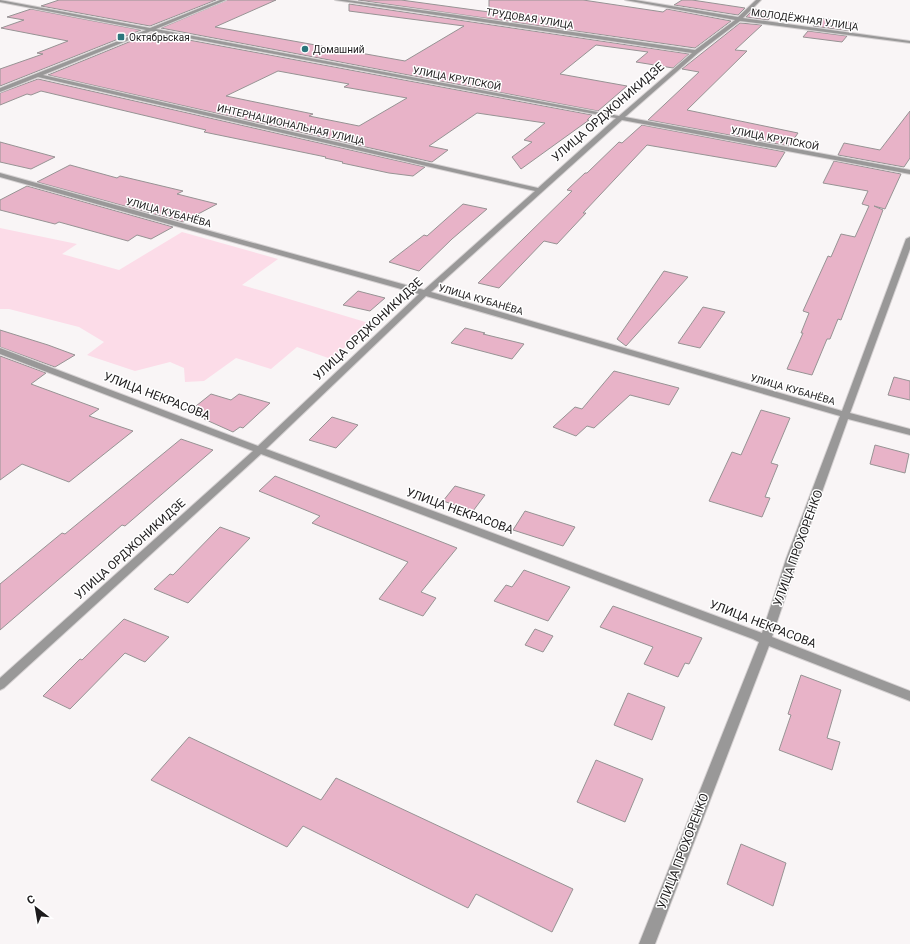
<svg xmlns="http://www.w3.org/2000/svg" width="910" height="944" font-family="Roboto,sans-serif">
<rect width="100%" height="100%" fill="#f9f5f6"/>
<path fill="#fcdce8" d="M 0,228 L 77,244 L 62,254 L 119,270 L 182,232 L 278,259 L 242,285 L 372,324 L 331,359 L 297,347 L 271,369 L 236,358 L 204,381 L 185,382 L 184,368 L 170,362 L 135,371 L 87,355 L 104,342 L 79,327 L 9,309 L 0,309 Z"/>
<path fill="#e8b3c8" stroke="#979394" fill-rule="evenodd" d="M 59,0 L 216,0 L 150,26 L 41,6 Z
M 227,0 L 276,0 L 215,27 L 405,61 L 464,26 L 349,11 L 349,4 L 689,54 L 673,68 L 636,62 L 648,52 L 596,45 L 560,74 L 627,86 L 598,111 L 161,28 Z
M 358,0 L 401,0 L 489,12 L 489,0 L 583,0 L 663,12 L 667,9 L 731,21 L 695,48 Z
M 682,0 L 692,0 L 745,8 L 738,15 L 674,5 Z
M 31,9 L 141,30 L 0,86 L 0,69 L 43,54 L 37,53 L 68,41 L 1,28 L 24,20 L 7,17 Z
M 754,9 L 776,13 L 768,20 L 746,17 Z
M 820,18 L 858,23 L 851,31 L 813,26 Z
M 740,23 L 762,25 L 735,50 L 747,51 L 687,110 L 798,133 L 789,146 L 648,120 L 699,72 L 682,69 Z
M 808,31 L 847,36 L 842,42 L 803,37 Z
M 151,33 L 592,115 L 587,120 L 589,120 L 521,169 L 512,157 L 532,142 L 524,140 L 545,123 L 477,113 L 429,146 L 448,150 L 432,162 L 48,75 ZM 278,71 L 349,84 L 344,87 L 407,98 L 359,126 L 309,116 L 313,114 L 226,96 Z
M 38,79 L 425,167 L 413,176 L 389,173 L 342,163 L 343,162 L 325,158 L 326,157 L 204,132 L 206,130 L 41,91 L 31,95 L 27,94 L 0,105 L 0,93 Z
M 910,111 L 910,158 L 904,167 L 838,155 L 844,143 L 880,150 Z
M 642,125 L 785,152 L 776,167 L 647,145 L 583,213 L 586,213 L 557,244 L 544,241 L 499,288 L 478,283 L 572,191 L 567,190 L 585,173 L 587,173 L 619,142 L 622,143 Z
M 0,142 L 55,157 L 31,169 L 0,162 Z
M 834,161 L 901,174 L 885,209 L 874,206 L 883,210 L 841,320 L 838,319 L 830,339 L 827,339 L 812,375 L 787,369 L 803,333 L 801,333 L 809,313 L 803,311 L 828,256 L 831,257 L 841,234 L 855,237 L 869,206 L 862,204 L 868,191 L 823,183 Z
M 70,165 L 117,178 L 120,176 L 183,191 L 177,194 L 217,204 L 183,222 L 37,182 Z
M 27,186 L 173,227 L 151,239 L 137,235 L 128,241 L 59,222 L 55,224 L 0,210 L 0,200 Z
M 463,204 L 487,209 L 452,239 L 419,271 L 389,262 L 424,235 L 427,236 Z
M 664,271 L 688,277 L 626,346 L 617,339 Z
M 358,291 L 385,298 L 370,311 L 343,305 Z
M 703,307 L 725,312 L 700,348 L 678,343 Z
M 465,328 L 485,333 L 483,334 L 524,344 L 512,359 L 451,343 Z
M 0,330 L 48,345 L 75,355 L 55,367 L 0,347 Z
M 0,356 L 46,373 L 31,384 L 99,409 L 89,416 L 133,431 L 69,482 L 22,464 L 0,480 Z
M 614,371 L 679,388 L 669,405 L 630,395 L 594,428 L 587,426 L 576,436 L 553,427 L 575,407 L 582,409 Z
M 894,377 L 910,381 L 910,400 L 888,395 Z
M 211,394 L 231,400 L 239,394 L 270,403 L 243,428 L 240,427 L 233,432 L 204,419 L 209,416 L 191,410 Z
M 761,410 L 790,418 L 771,463 L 778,465 L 765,497 L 770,498 L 762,517 L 709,501 L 732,452 L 741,455 Z
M 332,417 L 358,425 L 336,448 L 309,440 Z
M 181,439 L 213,450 L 125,526 L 122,525 L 0,630 L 0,584 L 62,533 L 65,534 Z
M 875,445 L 909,454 L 905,473 L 870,464 Z
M 275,476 L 457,548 L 421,592 L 436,598 L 423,616 L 379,599 L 408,562 L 312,523 L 320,516 L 259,491 Z
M 455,486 L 485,495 L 473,511 L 443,501 Z
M 525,511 L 575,527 L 563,546 L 513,530 Z
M 220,527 L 250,538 L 188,603 L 154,589 L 170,574 L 173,575 Z
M 524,570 L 570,587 L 548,621 L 494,601 L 506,585 L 512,587 Z
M 613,606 L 702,638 L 689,664 L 685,663 L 678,677 L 644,664 L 653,647 L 600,627 Z
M 124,619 L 169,637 L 145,662 L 125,653 L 70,709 L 43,696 L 80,659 L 82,660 Z
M 535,629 L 553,636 L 543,652 L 525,645 Z
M 801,675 L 841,690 L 827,738 L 840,742 L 832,770 L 779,750 L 791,715 L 788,714 Z
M 628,693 L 665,707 L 652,740 L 614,725 Z
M 189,737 L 321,800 L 336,778 L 573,889 L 552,932 L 476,894 L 468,908 L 303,826 L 287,847 L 151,780 Z
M 596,760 L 643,779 L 625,822 L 577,802 Z
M 741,844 L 786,863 L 773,906 L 727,884 Z"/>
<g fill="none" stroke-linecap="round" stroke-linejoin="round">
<g stroke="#d6d2d3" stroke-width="2">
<path id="street" d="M 0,0 L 150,28 L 220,0 L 226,0 L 156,29 L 619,116 L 692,53 L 335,0 L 347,0 L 457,15 L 695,50 L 735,20 L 625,0 L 635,0 L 738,17 L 756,0 L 761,0 L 743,18 L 910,41 L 910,43 L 740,21 L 698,53 L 625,117 L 910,170 L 910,174 L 622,120 L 431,292 L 842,411 L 906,239 L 910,237 L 910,249 L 850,413 L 910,429 L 910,435 L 848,419 L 798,559 L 772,637 L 910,691 L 910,701 L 769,646 L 655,944 L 639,944 L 759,642 L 753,639 L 261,454 L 4,688 L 0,690 L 0,678 L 253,451 L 0,354 L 0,348 L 258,446 L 419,294 L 0,177 L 0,173 L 424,290 L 535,191 L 38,77 L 0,92 L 0,88 L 146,30 L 0,2 ZM 151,31 L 616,118 L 538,188 L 43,75 ZM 426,296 L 840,416 L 786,559 L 762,633 L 266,449 Z"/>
</g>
<use href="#street" fill="#999898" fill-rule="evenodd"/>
</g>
<g fill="#2c767c" stroke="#fff" stroke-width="1.5">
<rect x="117" y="33" width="8" height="8" rx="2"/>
<circle cx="305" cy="49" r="4"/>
</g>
<g text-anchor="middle" stroke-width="3" stroke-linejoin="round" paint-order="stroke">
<g font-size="10" fill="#1d1b1c" stroke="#fff">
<text transform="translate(530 18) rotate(9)" y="4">ТРУДОВАЯ УЛИЦА</text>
<text transform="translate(805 19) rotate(8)" y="4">МОЛОДЁЖНАЯ УЛИЦА</text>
<text transform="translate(457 78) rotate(11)" y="4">УЛИЦА КРУПСКОЙ</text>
<text transform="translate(291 124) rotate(13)" y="4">ИНТЕРНАЦИОНАЛЬНАЯ УЛИЦА</text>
<text transform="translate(775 138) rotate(11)" y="4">УЛИЦА КРУПСКОЙ</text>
<text transform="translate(169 212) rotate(15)" y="4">УЛИЦА КУБАНЁВА</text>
<text transform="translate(481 299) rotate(16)" y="4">УЛИЦА КУБАНЁВА</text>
<text transform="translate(793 389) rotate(16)" y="4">УЛИЦА КУБАНЁВА</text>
</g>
<g font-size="10" fill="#1d1b1c" stroke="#fff" text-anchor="start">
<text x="129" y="41">Октябрьская</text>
<text x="313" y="53">Домашний</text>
</g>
<g font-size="12" fill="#1d1b1c" stroke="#fff">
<text transform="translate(608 112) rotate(-41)" y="4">УЛИЦА ОРДЖОНИКИДЗЕ</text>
<text transform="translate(368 329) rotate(-43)" y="4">УЛИЦА ОРДЖОНИКИДЗЕ</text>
<text transform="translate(157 396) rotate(21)" y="4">УЛИЦА НЕКРАСОВА</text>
<text transform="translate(460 511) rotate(20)" y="4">УЛИЦА НЕКРАСОВА</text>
<text transform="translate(798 548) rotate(-70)" y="4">УЛИЦА ПРОХОРЕНКО</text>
<text transform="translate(130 549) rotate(-42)" y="4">УЛИЦА ОРДЖОНИКИДЗЕ</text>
<text transform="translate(763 624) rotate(21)" y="4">УЛИЦА НЕКРАСОВА</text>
<text transform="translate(683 851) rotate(-69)" y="4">УЛИЦА ПРОХОРЕНКО</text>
</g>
</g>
<g transform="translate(36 908) rotate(329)" stroke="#ffffff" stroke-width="3" paint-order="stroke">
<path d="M0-3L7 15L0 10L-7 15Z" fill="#1d1b1c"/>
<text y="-6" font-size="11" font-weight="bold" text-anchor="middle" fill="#1d1b1c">С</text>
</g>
</svg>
